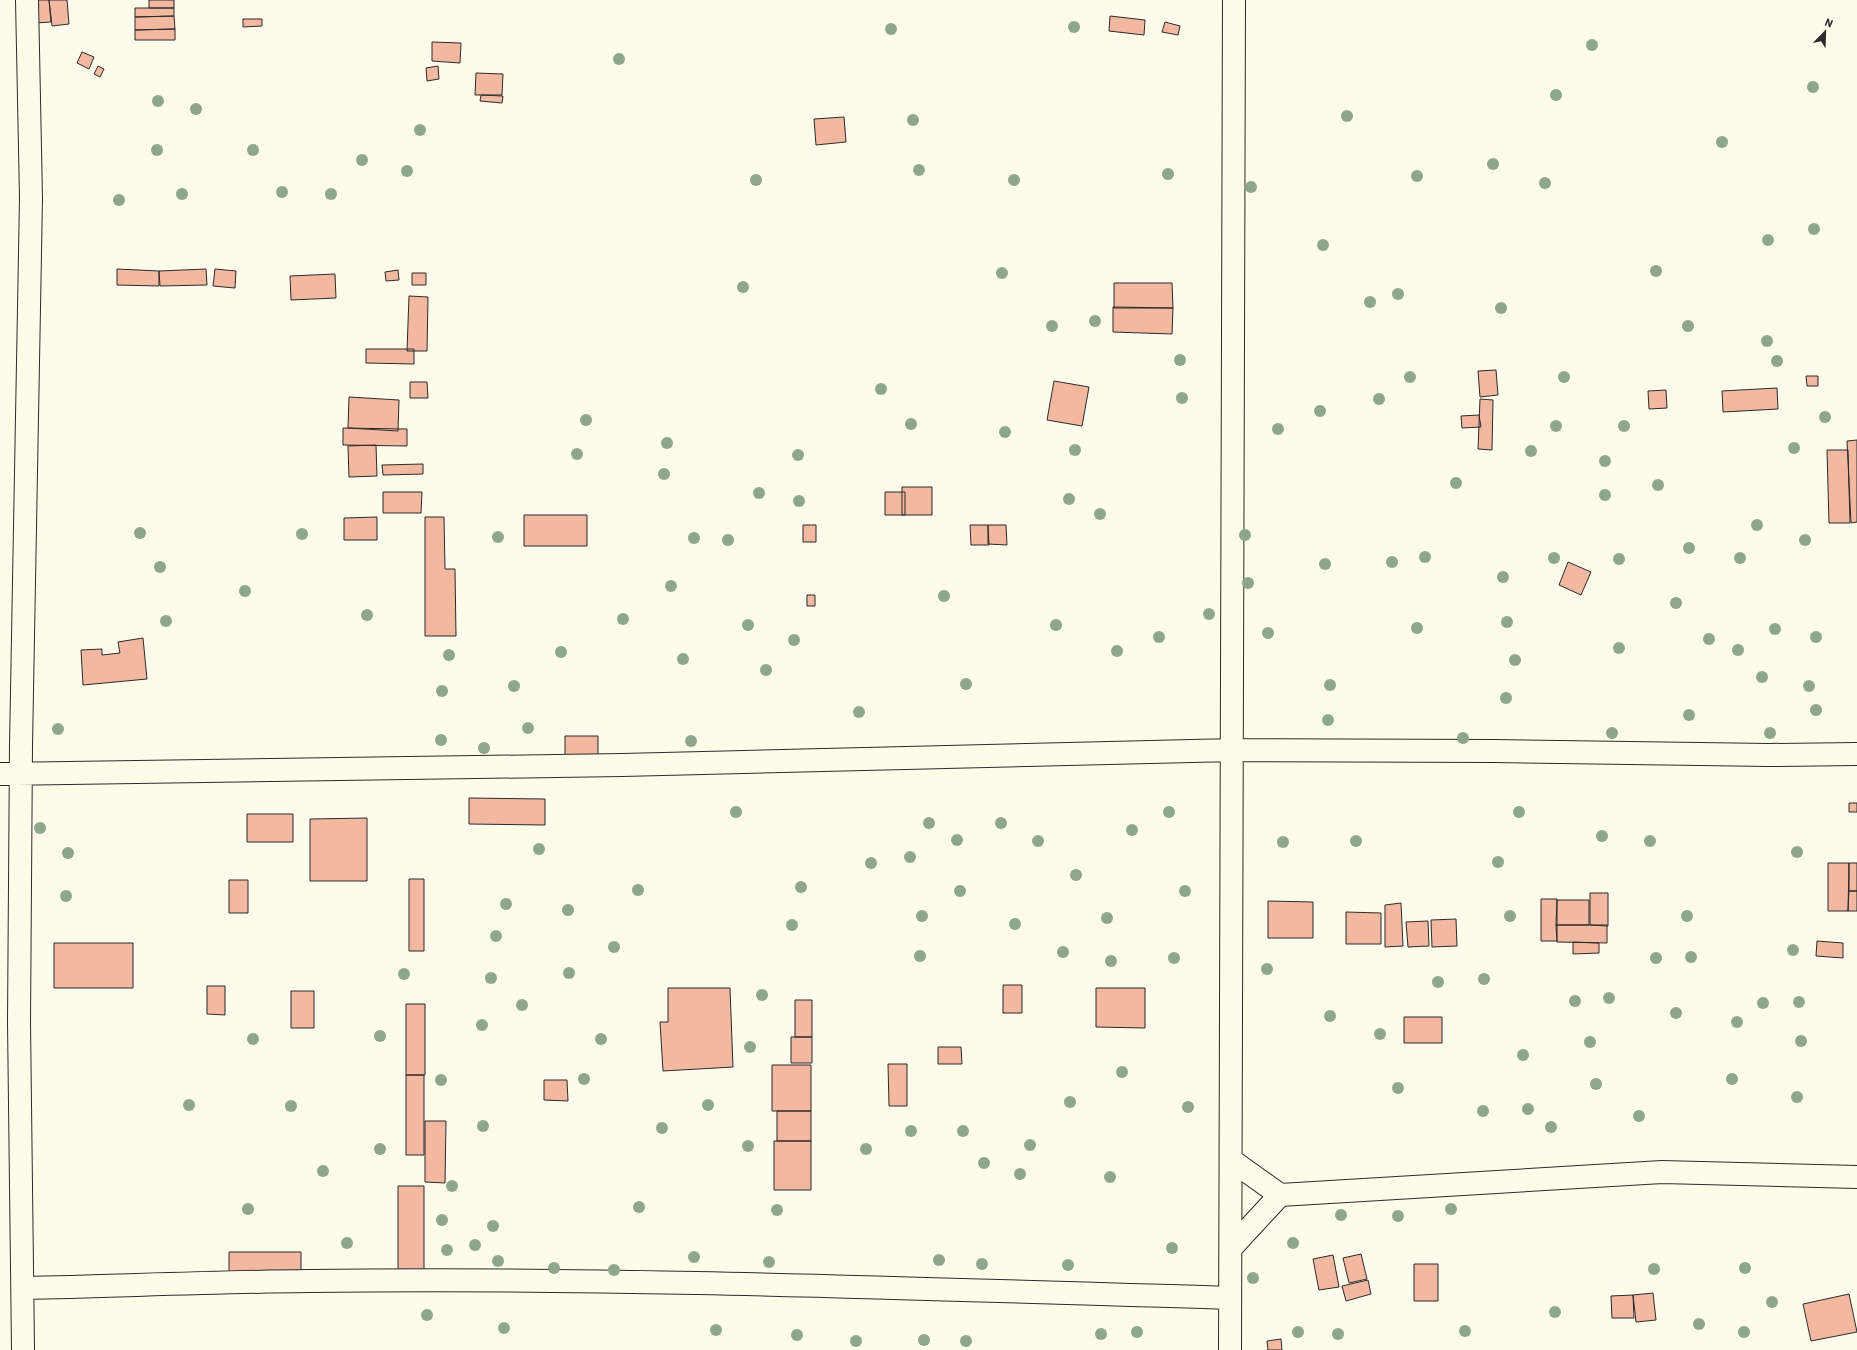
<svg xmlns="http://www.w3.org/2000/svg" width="1857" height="1350" font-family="Barlow,sans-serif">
<rect width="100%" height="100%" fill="#fdfbea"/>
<path fill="#f2b8a0" stroke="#2b2b2b" d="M 33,0 L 49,0 L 51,22 L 35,23 Z
M 49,0 L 67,0 L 69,24 L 52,26 Z
M 149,0 L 174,0 L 174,8 L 149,8 Z
M 135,8 L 174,8 L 174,16 L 135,17 Z
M 174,16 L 175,29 L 135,30 L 135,17 Z
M 1110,16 L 1145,20 L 1144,35 L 1109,31 Z
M 243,19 L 262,19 L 262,26 L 243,27 Z
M 1165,22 L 1180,26 L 1178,35 L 1162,32 Z
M 175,29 L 175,40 L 135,40 L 135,30 Z
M 432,42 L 461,43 L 460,63 L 432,61 Z
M 82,52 L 94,57 L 89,69 L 77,63 Z
M 98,66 L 104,69 L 100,77 L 94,74 Z
M 438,66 L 439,79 L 427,81 L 426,68 Z
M 476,73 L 503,74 L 502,95 L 475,95 Z
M 481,95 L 503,96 L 502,103 L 480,101 Z
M 844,117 L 846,142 L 816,145 L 814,119 Z
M 117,269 L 159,271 L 159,286 L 117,285 Z
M 206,269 L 207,285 L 160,286 L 159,271 Z
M 215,269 L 236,271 L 235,288 L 213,286 Z
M 398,270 L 399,280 L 386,281 L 385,272 Z
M 412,273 L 426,273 L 426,285 L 412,285 Z
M 335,274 L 336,298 L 291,300 L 290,276 Z
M 1114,283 L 1172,283 L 1173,308 L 1114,308 Z
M 409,296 L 428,297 L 427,351 L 407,351 Z
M 1113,307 L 1173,308 L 1172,334 L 1113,332 Z
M 366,349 L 414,349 L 414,364 L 366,363 Z
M 1496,370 L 1498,395 L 1480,397 L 1478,371 Z
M 1806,376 L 1818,376 L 1818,386 L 1807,386 Z
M 1054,381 L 1089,387 L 1082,426 L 1047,420 Z
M 410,382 L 427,382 L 428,398 L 410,398 Z
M 1777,388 L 1778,409 L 1723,412 L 1722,391 Z
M 1666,390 L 1667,408 L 1649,409 L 1648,391 Z
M 349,397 L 399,400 L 398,431 L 348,428 Z
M 1480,399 L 1493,400 L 1492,450 L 1478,449 Z
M 1479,415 L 1481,427 L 1462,428 L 1461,416 Z
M 343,428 L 407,429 L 407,446 L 343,445 Z
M 1857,440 L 1857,522 L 1851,523 L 1847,441 Z
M 376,445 L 377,476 L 349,477 L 348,446 Z
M 1827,450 L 1848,450 L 1850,523 L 1829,523 Z
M 423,464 L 423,474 L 383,475 L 382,465 Z
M 902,487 L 932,487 L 932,515 L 902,515 Z
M 383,492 L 422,492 L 421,513 L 383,513 Z
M 885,492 L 905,492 L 905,515 L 885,515 Z
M 524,515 L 587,515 L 587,546 L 524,546 Z
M 377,517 L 377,540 L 344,540 L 344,518 Z
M 425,517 L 444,517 L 445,569 L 455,569 L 456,636 L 425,636 Z
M 803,525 L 816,525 L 816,542 L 803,542 Z
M 970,525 L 988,525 L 989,545 L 971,545 Z
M 988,525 L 1006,525 L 1007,545 L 988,544 Z
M 1568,562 L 1591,572 L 1581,595 L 1559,585 Z
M 807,595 L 815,595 L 815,606 L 807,606 Z
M 143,638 L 147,679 L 83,685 L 81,650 L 102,649 L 102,655 L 120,653 L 118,642 Z
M 565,736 L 598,736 L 598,761 L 565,761 Z
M 469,798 L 545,799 L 545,825 L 469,824 Z
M 1849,803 L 1857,803 L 1857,812 L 1849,812 Z
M 247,814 L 293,814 L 293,842 L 247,842 Z
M 367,818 L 367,881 L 310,881 L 310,819 Z
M 1828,863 L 1849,863 L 1848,911 L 1828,911 Z
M 1849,863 L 1857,863 L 1857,891 L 1849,891 Z
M 409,879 L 424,879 L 424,951 L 409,951 Z
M 229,880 L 248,880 L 248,913 L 229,913 Z
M 1849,891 L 1857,891 L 1857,911 L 1848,911 Z
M 1590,893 L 1608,893 L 1608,926 L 1590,925 Z
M 1541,899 L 1557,899 L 1557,941 L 1541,941 Z
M 1557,900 L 1589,900 L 1589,925 L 1556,925 Z
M 1268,901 L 1313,902 L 1313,938 L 1268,938 Z
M 1401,903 L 1403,946 L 1385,947 L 1385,905 Z
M 1346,912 L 1381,913 L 1381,944 L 1346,944 Z
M 1456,919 L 1457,946 L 1432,947 L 1431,920 Z
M 1428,921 L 1429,946 L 1408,947 L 1406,922 Z
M 1556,925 L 1607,925 L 1607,943 L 1557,942 Z
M 1817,941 L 1843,943 L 1843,958 L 1816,956 Z
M 1573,942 L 1599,943 L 1599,953 L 1573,954 Z
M 54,943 L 133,943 L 133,988 L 54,988 Z
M 1003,985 L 1022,985 L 1022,1013 L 1003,1013 Z
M 207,986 L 225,986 L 225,1015 L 207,1014 Z
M 668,988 L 730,988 L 733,1067 L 663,1071 L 660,1022 L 668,1022 Z
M 1096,988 L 1145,988 L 1145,1028 L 1096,1027 Z
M 291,991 L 314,991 L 314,1028 L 291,1028 Z
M 795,1000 L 812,1000 L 812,1037 L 795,1037 Z
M 406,1004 L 425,1004 L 425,1075 L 406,1075 Z
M 1404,1017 L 1442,1017 L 1442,1043 L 1404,1043 Z
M 791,1037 L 812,1037 L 812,1063 L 791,1063 Z
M 938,1047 L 961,1047 L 962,1064 L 938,1064 Z
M 888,1064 L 907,1064 L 907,1106 L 889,1106 Z
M 772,1065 L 811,1065 L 811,1111 L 772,1111 Z
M 406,1075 L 424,1075 L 424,1155 L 406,1155 Z
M 544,1080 L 567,1080 L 568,1101 L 544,1100 Z
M 777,1111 L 811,1111 L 811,1141 L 777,1141 Z
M 425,1121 L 446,1121 L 445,1183 L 425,1182 Z
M 774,1141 L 811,1141 L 811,1190 L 774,1190 Z
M 398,1186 L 424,1186 L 424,1279 L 398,1279 Z
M 229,1252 L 301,1252 L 301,1281 L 229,1281 Z
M 1361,1254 L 1367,1279 L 1349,1283 L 1343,1258 Z
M 1333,1255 L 1339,1287 L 1319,1290 L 1313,1259 Z
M 1414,1264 L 1438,1264 L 1438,1301 L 1414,1301 Z
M 1368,1280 L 1371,1294 L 1346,1301 L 1342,1286 Z
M 1653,1293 L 1656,1320 L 1636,1322 L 1633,1295 Z
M 1849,1294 L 1857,1332 L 1811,1341 L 1803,1304 Z
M 1633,1295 L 1634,1318 L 1612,1318 L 1611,1296 Z
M 1281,1339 L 1282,1350 L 1268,1350 L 1267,1341 Z"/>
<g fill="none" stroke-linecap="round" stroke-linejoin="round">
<g stroke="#2b2b2b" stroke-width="24">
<path id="street" d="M 0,774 L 622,765 L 1233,750 L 1494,751 L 1769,755 L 1857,754
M 1231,1160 L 1280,1195 L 1662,1172 L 1857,1177
M 1231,1248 L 1280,1195
M 23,1288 C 118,1286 213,1282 308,1281 C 616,1277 923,1289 1230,1298
M 23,1350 L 19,1022 L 21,746 L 31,198 L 27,0
M 1230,1350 L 1234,0"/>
</g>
<use href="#street" stroke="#fdfbea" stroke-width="22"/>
</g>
<g fill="#8ea78a">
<circle cx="1074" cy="27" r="6"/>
<circle cx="891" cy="29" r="6"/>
<circle cx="1592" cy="45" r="6"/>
<circle cx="619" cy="59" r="6"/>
<circle cx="1813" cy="87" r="6"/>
<circle cx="1556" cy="95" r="6"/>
<circle cx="158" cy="101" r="6"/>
<circle cx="196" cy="109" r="6"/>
<circle cx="1347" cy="116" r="6"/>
<circle cx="913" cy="120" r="6"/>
<circle cx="420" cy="130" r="6"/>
<circle cx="1722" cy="142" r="6"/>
<circle cx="157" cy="150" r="6"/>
<circle cx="253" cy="150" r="6"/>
<circle cx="362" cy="160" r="6"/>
<circle cx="1493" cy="164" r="6"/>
<circle cx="919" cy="170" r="6"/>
<circle cx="407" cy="171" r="6"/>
<circle cx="1168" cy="174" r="6"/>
<circle cx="1417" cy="176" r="6"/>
<circle cx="756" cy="180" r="6"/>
<circle cx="1014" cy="180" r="6"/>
<circle cx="1545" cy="183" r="6"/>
<circle cx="1251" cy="187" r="6"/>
<circle cx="282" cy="192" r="6"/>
<circle cx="182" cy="194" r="6"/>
<circle cx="331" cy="194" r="6"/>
<circle cx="119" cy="200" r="6"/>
<circle cx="1814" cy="229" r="6"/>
<circle cx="1768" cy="240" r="6"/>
<circle cx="1323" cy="245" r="6"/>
<circle cx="1656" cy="271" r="6"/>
<circle cx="1002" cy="273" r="6"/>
<circle cx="743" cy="287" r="6"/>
<circle cx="1398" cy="294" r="6"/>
<circle cx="1370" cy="302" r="6"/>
<circle cx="1501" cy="308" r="6"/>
<circle cx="1095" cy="321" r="6"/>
<circle cx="1052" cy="326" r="6"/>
<circle cx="1688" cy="326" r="6"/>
<circle cx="1767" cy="341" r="6"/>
<circle cx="1180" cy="360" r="6"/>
<circle cx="1777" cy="361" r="6"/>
<circle cx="1410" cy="377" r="6"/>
<circle cx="1564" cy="377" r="6"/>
<circle cx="881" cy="389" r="6"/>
<circle cx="1182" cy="398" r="6"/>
<circle cx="1379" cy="399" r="6"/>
<circle cx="1320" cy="411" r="6"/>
<circle cx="1825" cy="417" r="6"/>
<circle cx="586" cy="420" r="6"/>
<circle cx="911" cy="424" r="6"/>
<circle cx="1556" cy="426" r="6"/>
<circle cx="1624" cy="426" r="6"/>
<circle cx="1278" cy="429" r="6"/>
<circle cx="1005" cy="432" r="6"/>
<circle cx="667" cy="443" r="6"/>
<circle cx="1794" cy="448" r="6"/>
<circle cx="1075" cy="450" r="6"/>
<circle cx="1531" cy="451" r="6"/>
<circle cx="577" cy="454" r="6"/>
<circle cx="798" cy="455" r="6"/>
<circle cx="1605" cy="461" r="6"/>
<circle cx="664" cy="474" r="6"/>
<circle cx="1456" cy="483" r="6"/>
<circle cx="1658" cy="485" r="6"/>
<circle cx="759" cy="493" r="6"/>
<circle cx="1605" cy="495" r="6"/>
<circle cx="1069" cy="499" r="6"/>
<circle cx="799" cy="501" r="6"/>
<circle cx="1100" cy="514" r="6"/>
<circle cx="1757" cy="525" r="6"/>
<circle cx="140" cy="533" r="6"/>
<circle cx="302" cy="534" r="6"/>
<circle cx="1245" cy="535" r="6"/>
<circle cx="498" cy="537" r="6"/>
<circle cx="694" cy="538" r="6"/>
<circle cx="728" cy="540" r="6"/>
<circle cx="1805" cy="540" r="6"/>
<circle cx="1689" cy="548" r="6"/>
<circle cx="1425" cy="557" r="6"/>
<circle cx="1554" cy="558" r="6"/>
<circle cx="1740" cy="558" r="6"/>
<circle cx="1619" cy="559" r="6"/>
<circle cx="1392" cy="562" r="6"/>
<circle cx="1325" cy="564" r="6"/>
<circle cx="160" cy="567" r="6"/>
<circle cx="1503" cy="577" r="6"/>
<circle cx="1248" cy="583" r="6"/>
<circle cx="671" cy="586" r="6"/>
<circle cx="245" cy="591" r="6"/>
<circle cx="944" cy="596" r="6"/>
<circle cx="1676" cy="603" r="6"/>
<circle cx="1209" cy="614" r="6"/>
<circle cx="367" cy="615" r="6"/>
<circle cx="623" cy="619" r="6"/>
<circle cx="166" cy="621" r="6"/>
<circle cx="1507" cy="622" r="6"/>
<circle cx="748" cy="625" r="6"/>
<circle cx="1056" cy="625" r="6"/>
<circle cx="1417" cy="628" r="6"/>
<circle cx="1775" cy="629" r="6"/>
<circle cx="1268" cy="633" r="6"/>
<circle cx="1159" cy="637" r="6"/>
<circle cx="1816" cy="637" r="6"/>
<circle cx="1709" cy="639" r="6"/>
<circle cx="794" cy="640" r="6"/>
<circle cx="1619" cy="648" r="6"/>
<circle cx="1738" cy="650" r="6"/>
<circle cx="1117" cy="651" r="6"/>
<circle cx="561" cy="652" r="6"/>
<circle cx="449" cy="655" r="6"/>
<circle cx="683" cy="659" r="6"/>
<circle cx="1515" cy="660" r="6"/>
<circle cx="766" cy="670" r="6"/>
<circle cx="1762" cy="677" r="6"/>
<circle cx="966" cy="684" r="6"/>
<circle cx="1330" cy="685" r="6"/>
<circle cx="514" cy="686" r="6"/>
<circle cx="1809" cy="686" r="6"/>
<circle cx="442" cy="691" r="6"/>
<circle cx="1506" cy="698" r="6"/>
<circle cx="1816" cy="710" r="6"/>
<circle cx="859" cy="712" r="6"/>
<circle cx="1689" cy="715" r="6"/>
<circle cx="1328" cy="720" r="6"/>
<circle cx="528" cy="728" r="6"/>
<circle cx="58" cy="729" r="6"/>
<circle cx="1612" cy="733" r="6"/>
<circle cx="1770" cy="733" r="6"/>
<circle cx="1463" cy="738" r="6"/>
<circle cx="441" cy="740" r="6"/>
<circle cx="691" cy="741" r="6"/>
<circle cx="484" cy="748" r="6"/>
<circle cx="736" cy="812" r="6"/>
<circle cx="1169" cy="812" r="6"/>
<circle cx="1519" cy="812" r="6"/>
<circle cx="929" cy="823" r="6"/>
<circle cx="1001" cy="823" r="6"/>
<circle cx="40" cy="828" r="6"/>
<circle cx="1132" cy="830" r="6"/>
<circle cx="1602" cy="836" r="6"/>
<circle cx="957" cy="840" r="6"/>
<circle cx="1038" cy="841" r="6"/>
<circle cx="1356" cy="841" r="6"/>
<circle cx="1650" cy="841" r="6"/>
<circle cx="1283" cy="842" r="6"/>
<circle cx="539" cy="849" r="6"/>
<circle cx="1797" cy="852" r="6"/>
<circle cx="68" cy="853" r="6"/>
<circle cx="910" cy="857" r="6"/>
<circle cx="1498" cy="862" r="6"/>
<circle cx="871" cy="863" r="6"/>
<circle cx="1076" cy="875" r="6"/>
<circle cx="801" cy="887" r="6"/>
<circle cx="638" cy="890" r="6"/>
<circle cx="960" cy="891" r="6"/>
<circle cx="1185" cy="891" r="6"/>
<circle cx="66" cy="896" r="6"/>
<circle cx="506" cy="904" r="6"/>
<circle cx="568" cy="910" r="6"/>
<circle cx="922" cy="916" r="6"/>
<circle cx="1510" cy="916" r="6"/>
<circle cx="1687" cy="916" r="6"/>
<circle cx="1107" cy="918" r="6"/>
<circle cx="1015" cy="924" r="6"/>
<circle cx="792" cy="925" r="6"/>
<circle cx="496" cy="936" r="6"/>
<circle cx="614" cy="947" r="6"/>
<circle cx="1793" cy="950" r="6"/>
<circle cx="1063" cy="952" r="6"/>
<circle cx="920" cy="956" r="6"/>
<circle cx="1691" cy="957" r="6"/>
<circle cx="1174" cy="958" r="6"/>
<circle cx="1656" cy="958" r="6"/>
<circle cx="1111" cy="961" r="6"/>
<circle cx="1267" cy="969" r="6"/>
<circle cx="569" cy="973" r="6"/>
<circle cx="404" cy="974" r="6"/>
<circle cx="491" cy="978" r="6"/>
<circle cx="1484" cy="979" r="6"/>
<circle cx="1438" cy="982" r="6"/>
<circle cx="762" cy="995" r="6"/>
<circle cx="1609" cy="998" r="6"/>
<circle cx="1575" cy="1001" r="6"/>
<circle cx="1799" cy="1002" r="6"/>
<circle cx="1763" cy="1003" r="6"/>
<circle cx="522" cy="1005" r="6"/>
<circle cx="1676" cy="1013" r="6"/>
<circle cx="1330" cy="1016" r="6"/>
<circle cx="1737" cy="1022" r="6"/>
<circle cx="482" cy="1025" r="6"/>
<circle cx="1380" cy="1034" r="6"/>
<circle cx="380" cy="1036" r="6"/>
<circle cx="253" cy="1039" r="6"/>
<circle cx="601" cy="1039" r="6"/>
<circle cx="1801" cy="1041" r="6"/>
<circle cx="1590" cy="1042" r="6"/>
<circle cx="750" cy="1047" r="6"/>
<circle cx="1523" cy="1055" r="6"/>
<circle cx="1122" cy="1072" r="6"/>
<circle cx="584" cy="1079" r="6"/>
<circle cx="1732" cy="1079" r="6"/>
<circle cx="441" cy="1080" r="6"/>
<circle cx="1596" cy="1084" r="6"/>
<circle cx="1398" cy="1088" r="6"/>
<circle cx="1797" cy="1097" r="6"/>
<circle cx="1070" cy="1102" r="6"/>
<circle cx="189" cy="1105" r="6"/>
<circle cx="708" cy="1105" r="6"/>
<circle cx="291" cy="1106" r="6"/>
<circle cx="1188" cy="1107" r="6"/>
<circle cx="1528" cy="1109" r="6"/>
<circle cx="1483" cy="1111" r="6"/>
<circle cx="1639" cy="1116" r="6"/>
<circle cx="483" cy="1126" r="6"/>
<circle cx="1551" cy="1127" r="6"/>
<circle cx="662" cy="1128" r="6"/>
<circle cx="911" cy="1131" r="6"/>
<circle cx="963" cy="1131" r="6"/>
<circle cx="1030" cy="1145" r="6"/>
<circle cx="748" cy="1146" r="6"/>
<circle cx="380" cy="1149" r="6"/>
<circle cx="866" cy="1149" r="6"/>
<circle cx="984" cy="1163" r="6"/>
<circle cx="323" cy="1171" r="6"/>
<circle cx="1020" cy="1174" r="6"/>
<circle cx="1110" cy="1177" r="6"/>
<circle cx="452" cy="1186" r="6"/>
<circle cx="639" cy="1207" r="6"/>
<circle cx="248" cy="1209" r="6"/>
<circle cx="1451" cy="1209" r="6"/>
<circle cx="777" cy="1210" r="6"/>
<circle cx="1341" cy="1215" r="6"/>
<circle cx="1398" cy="1216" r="6"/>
<circle cx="442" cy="1220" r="6"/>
<circle cx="493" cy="1226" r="6"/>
<circle cx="347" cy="1243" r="6"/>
<circle cx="1293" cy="1243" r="6"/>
<circle cx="475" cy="1245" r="6"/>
<circle cx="1172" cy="1248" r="6"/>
<circle cx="447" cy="1250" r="6"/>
<circle cx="694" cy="1257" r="6"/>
<circle cx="939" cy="1260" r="6"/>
<circle cx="498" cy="1261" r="6"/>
<circle cx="769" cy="1262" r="6"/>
<circle cx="982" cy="1264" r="6"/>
<circle cx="1068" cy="1265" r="6"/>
<circle cx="554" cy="1268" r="6"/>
<circle cx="1745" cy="1268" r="6"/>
<circle cx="1654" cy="1269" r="6"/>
<circle cx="614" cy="1270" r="6"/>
<circle cx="1253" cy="1278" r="6"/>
<circle cx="1772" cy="1302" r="6"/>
<circle cx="1555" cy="1312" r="6"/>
<circle cx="427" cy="1315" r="6"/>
<circle cx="1699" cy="1324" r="6"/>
<circle cx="504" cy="1328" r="6"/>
<circle cx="716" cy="1330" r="6"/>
<circle cx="1465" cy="1331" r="6"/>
<circle cx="1137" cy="1332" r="6"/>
<circle cx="1298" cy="1332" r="6"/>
<circle cx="1744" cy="1332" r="6"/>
<circle cx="1101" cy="1334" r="6"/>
<circle cx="1338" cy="1334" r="6"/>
<circle cx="797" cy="1335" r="6"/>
<circle cx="924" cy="1340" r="6"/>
<circle cx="856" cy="1341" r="6"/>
<circle cx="966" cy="1341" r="6"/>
</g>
<g transform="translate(1825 32) rotate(23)" stroke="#fdfbea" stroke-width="3" paint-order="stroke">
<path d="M0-3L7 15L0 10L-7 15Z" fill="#2b2b2b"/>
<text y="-6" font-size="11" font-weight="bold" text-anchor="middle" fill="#2b2b2b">N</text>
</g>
</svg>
